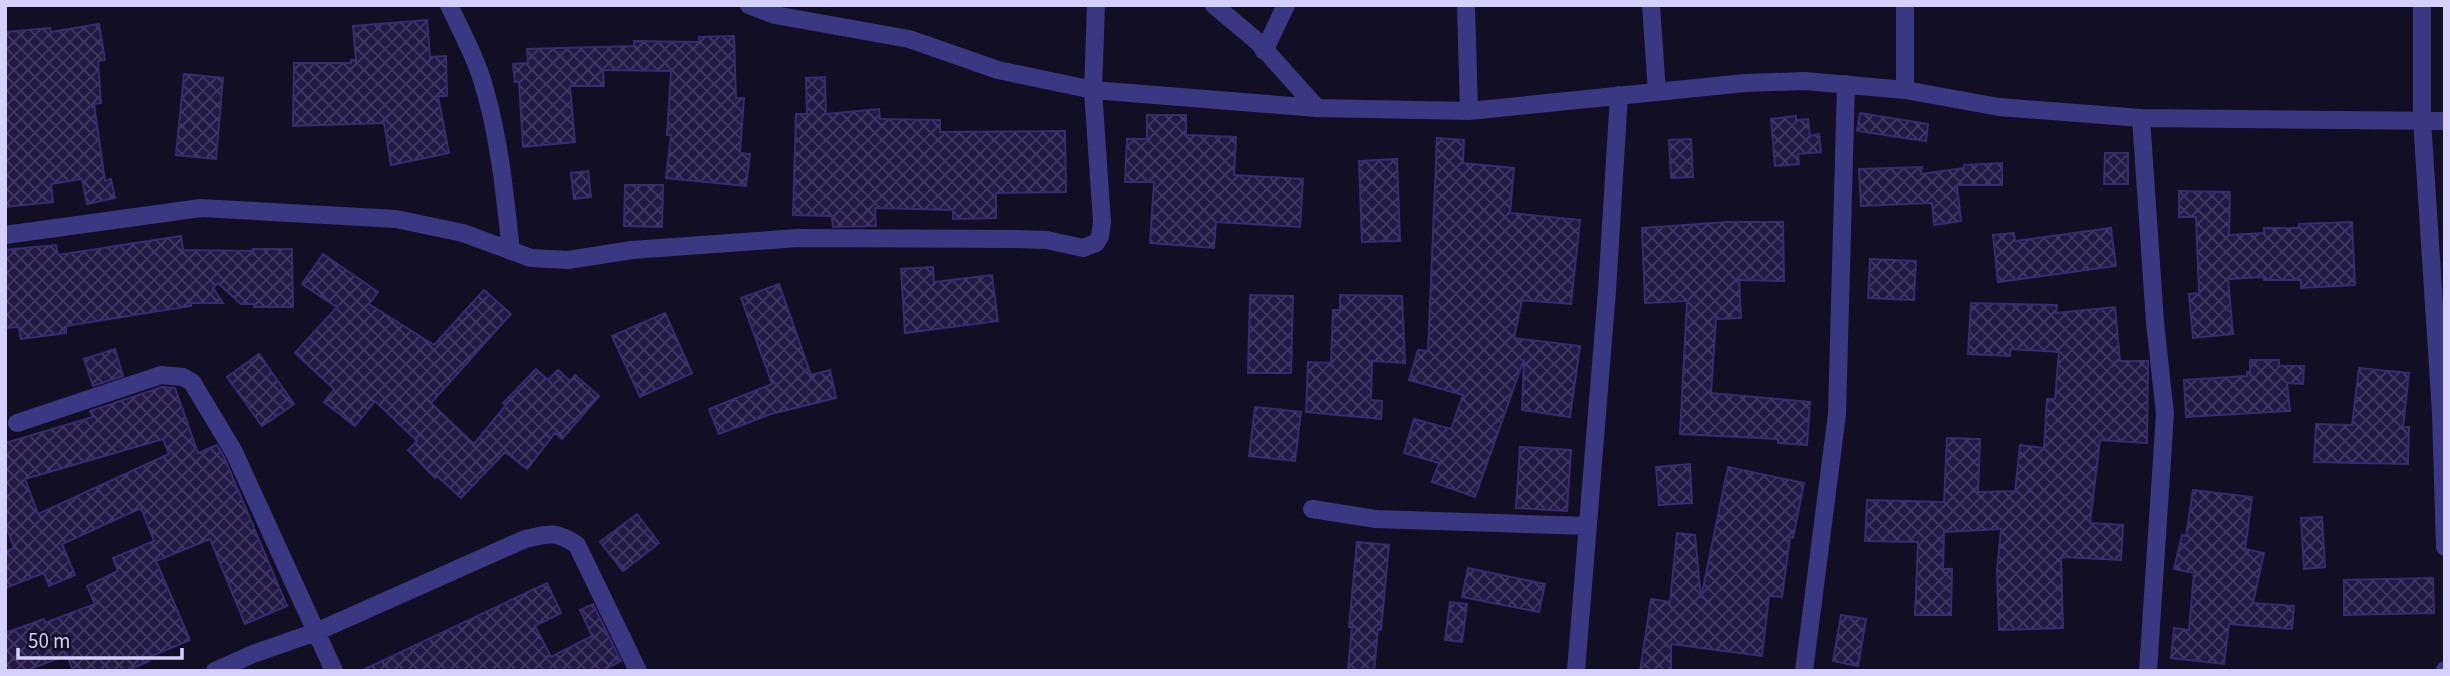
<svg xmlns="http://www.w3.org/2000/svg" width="2450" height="676" font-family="'Source Sans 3',sans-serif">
<defs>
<pattern id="building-cross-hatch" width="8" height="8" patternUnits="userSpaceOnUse" patternTransform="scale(1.75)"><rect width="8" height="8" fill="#221945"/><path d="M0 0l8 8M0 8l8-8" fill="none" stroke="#413961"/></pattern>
</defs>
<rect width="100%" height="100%" fill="#120e24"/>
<path fill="url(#building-cross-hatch)" stroke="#392b71" stroke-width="2" fill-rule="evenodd" d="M 427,20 L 430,57 L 446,56 L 447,96 L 438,96 L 449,153 L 391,165 L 384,123 L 293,126 L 294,63 L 351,63 L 351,60 L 356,60 L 353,26 Z
M 99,24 L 105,60 L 98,61 L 101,103 L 94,104 L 105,181 L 111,179 L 115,198 L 87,204 L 82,179 L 51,184 L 53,202 L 5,207 L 5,32 L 50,28 L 51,32 Z
M 734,36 L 736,98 L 744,98 L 740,153 L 750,154 L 746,186 L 666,178 L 671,135 L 667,135 L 671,71 L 603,70 L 604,86 L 570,86 L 575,142 L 523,147 L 519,82 L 515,82 L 513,64 L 528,63 L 527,49 L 634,46 L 634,41 L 699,42 L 699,37 Z
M 184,74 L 223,78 L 216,159 L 176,155 Z
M 825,77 L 826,114 L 879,109 L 880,119 L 940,120 L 940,132 L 1065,131 L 1066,192 L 996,193 L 996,218 L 953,219 L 953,210 L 875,208 L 876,226 L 833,227 L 832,216 L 793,215 L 796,114 L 807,114 L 806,78 Z
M 1860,113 L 1928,124 L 1926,141 L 1857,131 Z
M 1147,115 L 1186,115 L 1186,135 L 1236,137 L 1234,175 L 1303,179 L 1300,227 L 1216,222 L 1214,248 L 1150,243 L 1154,182 L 1125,182 L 1127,139 L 1147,139 Z
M 1796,116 L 1796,120 L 1808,119 L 1810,136 L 1819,134 L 1821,152 L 1798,154 L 1799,164 L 1775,166 L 1771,119 Z
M 1437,138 L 1464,140 L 1463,163 L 1514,168 L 1510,213 L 1580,220 L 1571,304 L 1522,300 L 1514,338 L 1580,346 L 1570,417 L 1522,410 L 1524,359 L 1475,497 L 1432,482 L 1439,463 L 1404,453 L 1414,419 L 1451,429 L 1463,395 L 1409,380 L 1418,350 L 1428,351 Z
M 1691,139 L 1693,177 L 1671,178 L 1669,140 Z
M 2105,153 L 2128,153 L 2128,184 L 2104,184 Z
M 1397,159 L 1400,241 L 1362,242 L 1359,161 Z
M 2002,163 L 2002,185 L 1957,185 L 1961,221 L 1934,225 L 1932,203 L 1861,206 L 1859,169 L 1922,167 L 1921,174 L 1964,168 L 1964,165 Z
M 588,171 L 591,197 L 574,199 L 571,173 Z
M 625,185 L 663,185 L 662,227 L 624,226 Z
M 2179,191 L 2230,192 L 2229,235 L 2264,233 L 2264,228 L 2299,228 L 2299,224 L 2352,222 L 2355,285 L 2301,288 L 2301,280 L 2264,280 L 2264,277 L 2228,279 L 2233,334 L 2193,338 L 2189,294 L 2199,293 L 2196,217 L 2179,217 Z
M 1727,222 L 1783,222 L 1784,281 L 1739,280 L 1741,318 L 1716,319 L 1711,393 L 1810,402 L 1807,445 L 1778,443 L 1778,439 L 1680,434 L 1687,301 L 1645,303 L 1642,228 Z
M 2111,228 L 2116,266 L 1998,282 L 1993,235 L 2014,233 L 2015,241 Z
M 181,236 L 183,250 L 253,251 L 253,249 L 292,249 L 293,307 L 254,307 L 254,304 L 241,304 L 218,283 L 213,288 L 223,303 L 191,303 L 191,306 L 66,326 L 66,333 L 21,339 L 19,327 L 5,328 L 5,250 L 56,245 L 58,255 Z
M 323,254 L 378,292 L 369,304 L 434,345 L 484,290 L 511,314 L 431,403 L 474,444 L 506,405 L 503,403 L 536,369 L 548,380 L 558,370 L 570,381 L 575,375 L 599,396 L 562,439 L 555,433 L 527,469 L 505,452 L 461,498 L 437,476 L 435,478 L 408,450 L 417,441 L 375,401 L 355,426 L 324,402 L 334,389 L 295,353 L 338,306 L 335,306 L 302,284 Z
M 1870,259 L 1916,261 L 1914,300 L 1868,298 Z
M 933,267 L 934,282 L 992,275 L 998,321 L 905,333 L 901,269 Z
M 779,284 L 811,375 L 830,370 L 836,398 L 771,414 L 719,434 L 709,409 L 772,384 L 741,298 Z
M 1250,295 L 1293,296 L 1291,373 L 1248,373 Z
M 1340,295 L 1402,296 L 1405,363 L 1372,361 L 1371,400 L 1382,401 L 1381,419 L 1306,412 L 1308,362 L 1331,363 L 1333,310 L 1340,310 Z
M 1971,303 L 2057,305 L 2056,313 L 2115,307 L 2120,361 L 2148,361 L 2147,443 L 2100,440 L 2090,523 L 2123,525 L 2121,560 L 2061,557 L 2063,628 L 1999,630 L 1997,570 L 2001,529 L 1944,532 L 1943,569 L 1952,569 L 1951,615 L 1915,615 L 1918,542 L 1865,541 L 1867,500 L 1944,502 L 1947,438 L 1980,439 L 1978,492 L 2015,491 L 2020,445 L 2044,448 L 2047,399 L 2055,399 L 2059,352 L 2010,349 L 2010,356 L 1968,354 Z
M 665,313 L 692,373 L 640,397 L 612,336 Z
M 115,349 L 123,376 L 93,386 L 84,359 Z
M 259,354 L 294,404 L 262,426 L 227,377 Z
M 2250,360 L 2279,360 L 2279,366 L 2304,366 L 2303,384 L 2287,383 L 2290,411 L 2186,417 L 2184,380 L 2247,376 L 2247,372 L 2250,372 Z
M 2359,368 L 2409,373 L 2403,427 L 2409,427 L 2408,464 L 2314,462 L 2316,424 L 2352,425 Z
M 162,387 L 175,388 L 198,453 L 217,445 L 224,457 L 287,606 L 245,624 L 210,539 L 156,561 L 190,640 L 147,658 L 149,661 L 127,671 L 73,671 L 67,655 L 25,671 L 5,671 L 5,633 L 44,619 L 45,623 L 95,604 L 87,586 L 118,571 L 113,558 L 154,541 L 141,508 L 62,544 L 75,575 L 49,586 L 44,573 L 5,588 L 5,552 L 14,548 L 5,523 L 5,443 L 93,417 L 90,411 ZM 163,439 L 169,454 L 38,514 L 25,479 Z
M 1255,407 L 1301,412 L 1295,461 L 1249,456 Z
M 1520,447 L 1571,450 L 1567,511 L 1516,508 Z
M 1690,464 L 1692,503 L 1659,505 L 1656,467 Z
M 1728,467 L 1804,483 L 1793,538 L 1790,537 L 1782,597 L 1769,596 L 1762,656 L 1671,644 L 1671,671 L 1640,671 L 1651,599 L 1670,602 L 1677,533 L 1695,535 L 1701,598 Z
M 2193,490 L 2252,497 L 2245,549 L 2264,553 L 2253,603 L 2294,606 L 2292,629 L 2229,624 L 2224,664 L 2171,658 L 2174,628 L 2189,630 L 2194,573 L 2174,569 L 2182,535 L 2186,536 Z
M 637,514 L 659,543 L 623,571 L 600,542 Z
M 2322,517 L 2325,567 L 2304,569 L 2301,518 Z
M 1357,542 L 1389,545 L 1381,630 L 1378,629 L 1374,671 L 1348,669 L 1352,627 L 1349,627 Z
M 1468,568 L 1545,584 L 1539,612 L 1462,597 Z
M 2433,578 L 2434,613 L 2344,615 L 2344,580 Z
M 547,583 L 561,613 L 535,626 L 551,657 L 592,636 L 580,610 L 593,604 L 621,661 L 601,671 L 361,671 Z
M 1450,602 L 1467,604 L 1462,642 L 1445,640 Z
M 1841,615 L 1866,619 L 1858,666 L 1833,661 Z"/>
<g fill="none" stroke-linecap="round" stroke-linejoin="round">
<path stroke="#3b3883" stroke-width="18" d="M 449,5 C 462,33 477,60 485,90 C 500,142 505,197 511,251
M 749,5 L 775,15 L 909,39 L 998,70 L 1093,90 L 1317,108 L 1469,111 L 1745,83 L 1805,81 L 1905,90 L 1999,107 L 2141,118 L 2445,121
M 1214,5 L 1258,42 L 1317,108
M 1466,5 L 1469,111
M 1651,5 L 1657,92
M 2422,5 L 2422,120 L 2441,413 L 2445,547
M 1264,51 L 1286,5
M 1905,90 L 1905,5
M 2141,118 L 2155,322 L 2165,414 L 2148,671
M 5,235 L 201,208 L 396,219 L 463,233 L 531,258 L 568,260 L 632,250 L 798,238 L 1017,239 L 1047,240 L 1083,248 L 1096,243 L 1100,236 L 1102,222 L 1093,90 L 1096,5
M 17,423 L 161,375 L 183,377 L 192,382 L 234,452 L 334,671
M 1312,509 L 1376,519 L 1588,526
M 215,671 L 253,654 L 316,632 L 525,539 C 550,533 556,531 577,545 L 638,671
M 1576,671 L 1607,291 L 1619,95
M 1804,671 L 1837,414 L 1846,84
M 2445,671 L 2445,670"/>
</g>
<rect width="2450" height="676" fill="none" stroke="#d6d0ff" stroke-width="14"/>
<path d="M18 648v10h164v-10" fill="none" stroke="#d6d0ff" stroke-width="3.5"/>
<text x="28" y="648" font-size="21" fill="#d6d0ff" stroke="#120e24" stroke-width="5" paint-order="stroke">50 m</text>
</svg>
